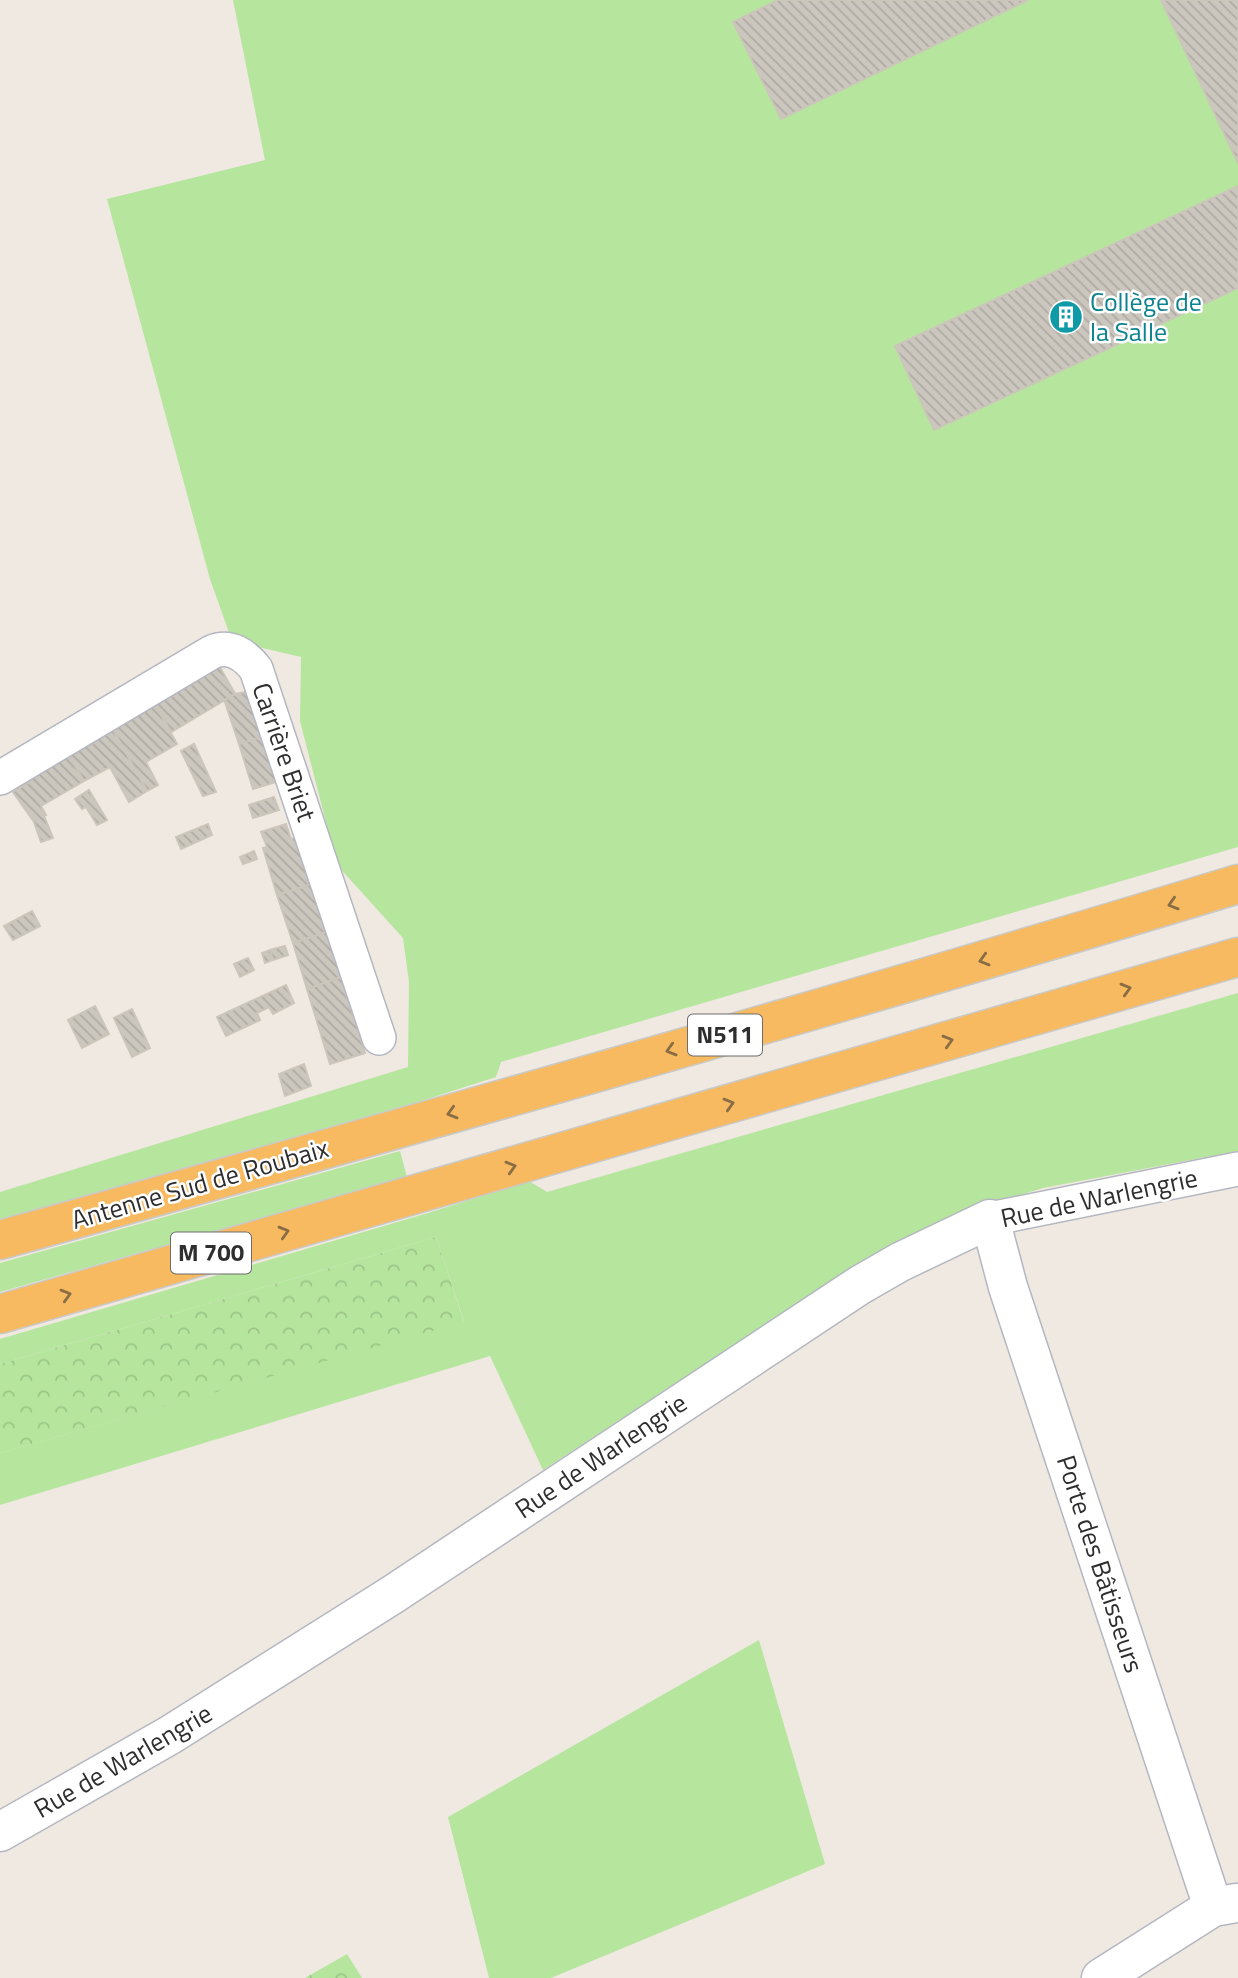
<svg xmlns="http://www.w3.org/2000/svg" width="1238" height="1978" font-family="'Titillium Web',sans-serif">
<defs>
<pattern id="forest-crowns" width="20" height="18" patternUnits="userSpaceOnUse" patternTransform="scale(1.75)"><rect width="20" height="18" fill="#b6e59e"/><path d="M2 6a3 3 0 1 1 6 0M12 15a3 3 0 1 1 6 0" fill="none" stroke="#9dc588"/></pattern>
<pattern id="building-back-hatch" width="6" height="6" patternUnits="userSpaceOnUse" patternTransform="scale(1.75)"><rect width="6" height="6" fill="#cbc7bf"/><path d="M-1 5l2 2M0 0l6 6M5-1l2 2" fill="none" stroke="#afaba4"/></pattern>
</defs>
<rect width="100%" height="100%" fill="#efe9e1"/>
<path fill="#b6e59e" d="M 233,0 L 1238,0 L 1238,847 L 501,1062 L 496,1077 L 415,1103 L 0,1220 L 0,1192 L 408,1067 L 409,982 L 403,938 L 337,865 L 300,721 L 301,657 L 232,641 L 210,579 L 107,199 L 265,160 Z
M 1238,993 L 1238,1151 L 1043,1188 L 956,1215 L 847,1272 L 543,1470 L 490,1356 L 0,1505 L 0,1453 L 464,1321 L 436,1237 L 0,1364 L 0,1339 L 428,1213 L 529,1181 L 547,1192 Z
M 400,1151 L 407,1177 L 0,1292 L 0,1263 Z
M 759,1640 L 825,1864 L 551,1978 L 489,1978 L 448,1817 Z"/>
<path fill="url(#forest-crowns)" d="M 436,1237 L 464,1322 L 0,1453 L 0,1364 Z
M 347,1954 L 362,1978 L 305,1978 Z"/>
<path fill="url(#building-back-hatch)" stroke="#cbc5ba" stroke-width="2" d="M 778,0 L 1028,0 L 781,119 L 733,22 Z
M 1161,0 L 1238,0 L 1238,163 Z
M 1238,186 L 1238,288 L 934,430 L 895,346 Z
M 217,662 L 235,694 L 171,732 L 152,699 Z
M 251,691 L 265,736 L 239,744 L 225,702 L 227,698 L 235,694 Z
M 152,699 L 177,744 L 146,762 L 158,785 L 147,791 L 110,724 Z
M 110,724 L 147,791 L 129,802 L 110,767 L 84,781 L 65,749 Z
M 265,736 L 279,781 L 253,789 L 239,744 Z
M 194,744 L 216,792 L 203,796 L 181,751 Z
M 65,749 L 84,781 L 41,806 L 46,815 L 44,816 L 53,838 L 41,842 L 34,822 L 13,792 L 28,783 L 22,774 Z
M 89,790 L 107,820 L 97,825 L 86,807 L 82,809 L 75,799 Z
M 274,797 L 279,810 L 253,818 L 249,805 Z
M 208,824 L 212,835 L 181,849 L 176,837 Z
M 286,824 L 291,839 L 298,837 L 312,884 L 277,895 L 263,848 L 267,847 L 261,832 Z
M 254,851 L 257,859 L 243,864 L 240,857 Z
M 312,884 L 327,932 L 293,943 L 277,895 Z
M 32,911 L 40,926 L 13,940 L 4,926 Z
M 327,932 L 341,977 L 307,989 L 293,943 Z
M 285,946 L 288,955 L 273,960 L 270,950 Z
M 270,950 L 273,960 L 265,963 L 262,953 Z
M 248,958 L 254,970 L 240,977 L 234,964 Z
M 341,977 L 365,1053 L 330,1064 L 307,989 Z
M 286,985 L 294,1003 L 273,1014 L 269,1007 L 257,1013 L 260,1020 L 226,1036 L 217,1017 Z
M 95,1006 L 109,1034 L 82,1048 L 68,1020 Z
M 132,1009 L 150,1048 L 132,1057 L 114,1018 Z
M 304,1064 L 311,1086 L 285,1096 L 279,1074 Z"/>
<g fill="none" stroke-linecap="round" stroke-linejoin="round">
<g stroke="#b4b7c1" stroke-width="36">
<path id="minor" d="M 0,778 L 212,652 C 230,644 245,655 256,669 L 379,1038
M 990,1219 L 1238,1169"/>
</g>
<g stroke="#b4b7c1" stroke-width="41">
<path id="tertiary" d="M 0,1832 L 170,1735 L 392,1595 L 860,1285 L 900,1262 L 990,1219 L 1008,1287 L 1213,1907
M 1101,1978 L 1213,1907 L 1236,1903"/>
</g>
<g stroke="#c9c9c9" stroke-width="41">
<path id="trunk" d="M 0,1240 C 414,1125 827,1009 1238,884
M 0,1314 L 1238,957"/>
</g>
<use href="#minor" stroke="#fff" stroke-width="33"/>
<use href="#tertiary" stroke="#fff" stroke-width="38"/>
<use href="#trunk" stroke="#f8ba60" stroke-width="38"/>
</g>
<defs><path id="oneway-chevron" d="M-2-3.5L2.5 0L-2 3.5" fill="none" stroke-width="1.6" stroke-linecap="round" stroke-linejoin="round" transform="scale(1.75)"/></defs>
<g stroke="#896d44">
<use href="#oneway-chevron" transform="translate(1173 904) rotate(163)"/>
<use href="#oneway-chevron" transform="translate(984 960) rotate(164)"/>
<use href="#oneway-chevron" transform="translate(1126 989) rotate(-16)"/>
<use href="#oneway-chevron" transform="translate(948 1041) rotate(-16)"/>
<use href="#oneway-chevron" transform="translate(671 1050) rotate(164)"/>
<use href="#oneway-chevron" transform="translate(729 1104) rotate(-16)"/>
<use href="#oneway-chevron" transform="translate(452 1113) rotate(164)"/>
<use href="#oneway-chevron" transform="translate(511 1167) rotate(-16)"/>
<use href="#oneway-chevron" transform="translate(284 1232) rotate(-16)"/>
<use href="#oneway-chevron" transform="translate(66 1295) rotate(-16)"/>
</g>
<defs>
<g id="building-disc" transform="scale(1.75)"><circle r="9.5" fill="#0f9aa8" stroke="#fff"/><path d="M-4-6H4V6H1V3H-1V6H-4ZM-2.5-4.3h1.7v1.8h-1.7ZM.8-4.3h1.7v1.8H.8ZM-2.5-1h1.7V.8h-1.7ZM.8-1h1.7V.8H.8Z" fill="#fff"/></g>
</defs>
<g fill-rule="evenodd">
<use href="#building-disc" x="1066" y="317"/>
</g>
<g text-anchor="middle" stroke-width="5" stroke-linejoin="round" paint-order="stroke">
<g fill="#fff" stroke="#6d6d6d" stroke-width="2">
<rect x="688" y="1014.5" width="74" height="41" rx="5"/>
<rect x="171" y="1232.5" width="80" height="41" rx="5"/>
</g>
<g font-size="24" font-weight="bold" fill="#2e2e2e">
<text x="725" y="1043">N511</text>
<text x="211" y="1261">M 700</text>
</g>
<g font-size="26" fill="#0d838f" stroke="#fff" text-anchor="start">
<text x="1090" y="311">Collège de<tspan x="1090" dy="30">la Salle</tspan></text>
</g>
<g font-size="26" fill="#2e2e2e" stroke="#fff">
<text transform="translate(284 752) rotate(71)" y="9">Carrière Briet</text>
<text transform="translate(200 1184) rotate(-16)" y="9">Antenne Sud de Roubaix</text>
<text transform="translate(1099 1198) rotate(-12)" y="9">Rue de Warlengrie</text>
<text transform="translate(601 1456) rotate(-34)" y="9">Rue de Warlengrie</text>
<text transform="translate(1100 1564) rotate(72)" y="9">Porte des Bâtisseurs</text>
<text transform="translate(123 1761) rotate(-30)" y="9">Rue de Warlengrie</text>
</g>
</g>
</svg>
